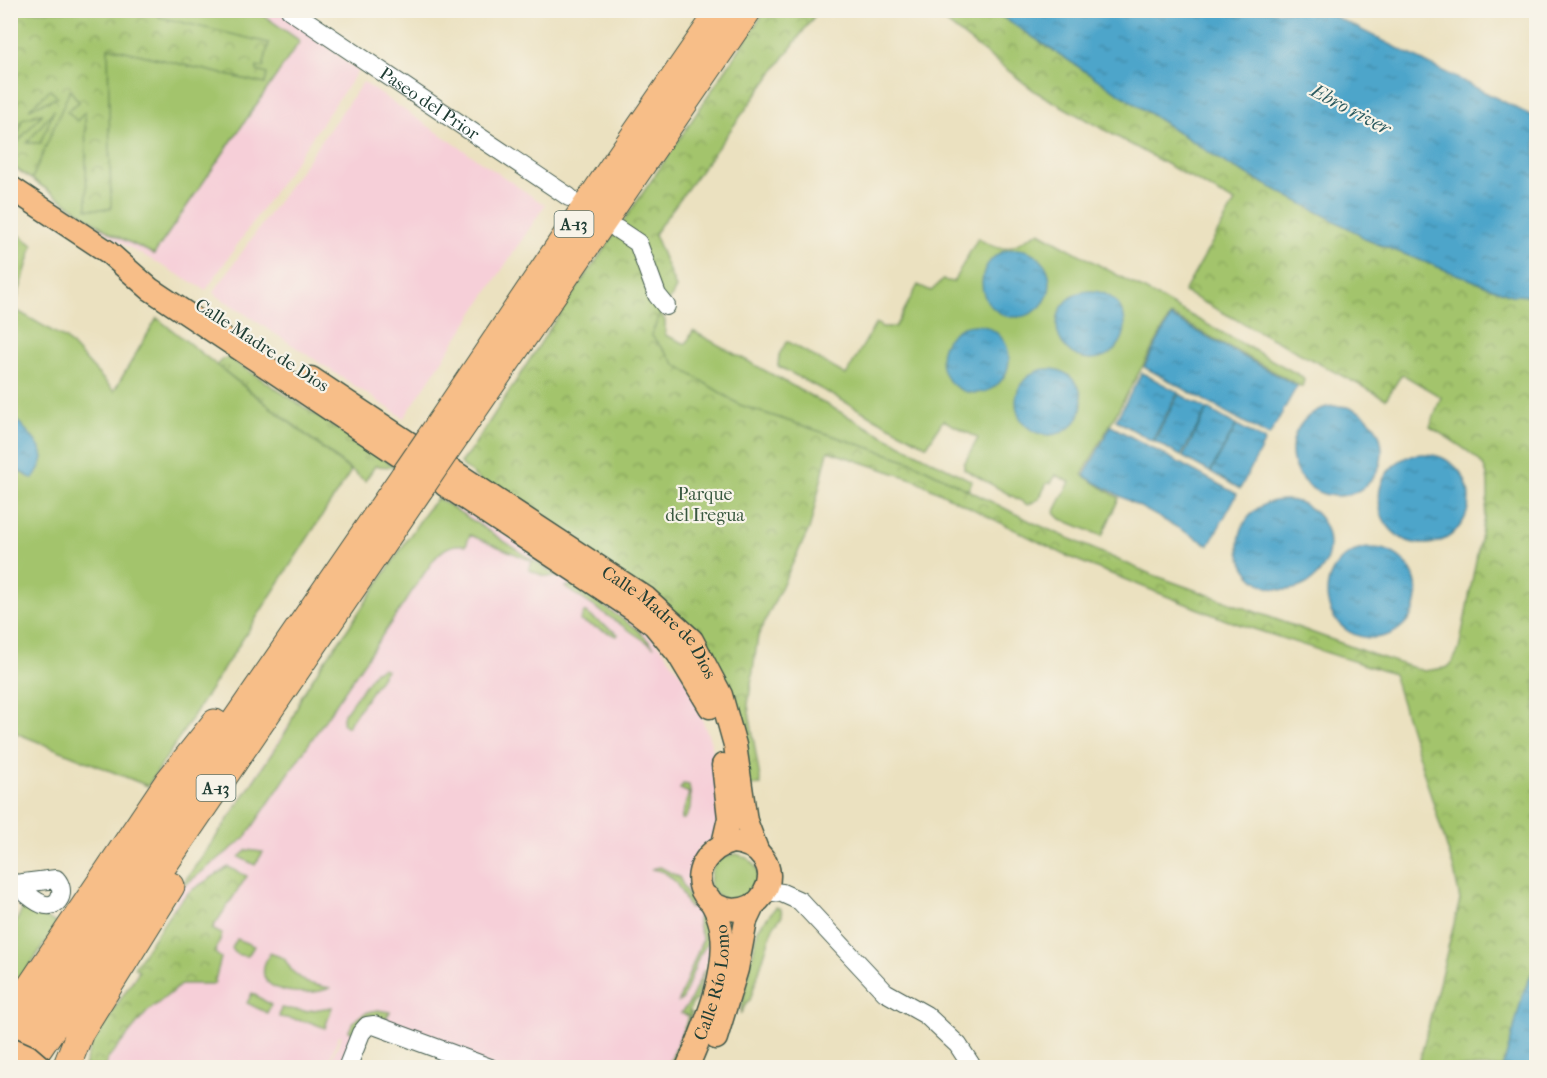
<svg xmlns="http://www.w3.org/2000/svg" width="1547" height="1078" font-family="'IM FELL French Canon',serif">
<defs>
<pattern id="grass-tufts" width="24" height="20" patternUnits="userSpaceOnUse" patternTransform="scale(1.5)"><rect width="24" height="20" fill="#a3c46c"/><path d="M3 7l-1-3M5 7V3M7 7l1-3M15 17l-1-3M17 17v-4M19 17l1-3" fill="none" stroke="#84a05a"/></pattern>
<pattern id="park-crowns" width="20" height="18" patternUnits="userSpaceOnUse" patternTransform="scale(1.5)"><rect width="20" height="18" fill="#a3c46c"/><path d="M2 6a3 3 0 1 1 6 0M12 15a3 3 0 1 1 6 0" fill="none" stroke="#84a05a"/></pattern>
<pattern id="water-ripples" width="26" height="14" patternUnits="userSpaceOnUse" patternTransform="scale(1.5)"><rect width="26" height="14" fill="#4da5ca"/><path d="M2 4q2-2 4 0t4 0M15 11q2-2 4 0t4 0" fill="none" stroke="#3f88a5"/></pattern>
</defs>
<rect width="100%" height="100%" fill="#f7f3e8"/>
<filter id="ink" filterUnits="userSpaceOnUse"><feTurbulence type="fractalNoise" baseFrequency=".0167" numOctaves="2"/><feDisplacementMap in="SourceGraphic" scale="12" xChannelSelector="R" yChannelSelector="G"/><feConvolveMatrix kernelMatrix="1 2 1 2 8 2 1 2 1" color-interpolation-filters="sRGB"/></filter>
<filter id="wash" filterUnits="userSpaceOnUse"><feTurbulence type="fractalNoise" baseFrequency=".008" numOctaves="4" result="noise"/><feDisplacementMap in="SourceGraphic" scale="24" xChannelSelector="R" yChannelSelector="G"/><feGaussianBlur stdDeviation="1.35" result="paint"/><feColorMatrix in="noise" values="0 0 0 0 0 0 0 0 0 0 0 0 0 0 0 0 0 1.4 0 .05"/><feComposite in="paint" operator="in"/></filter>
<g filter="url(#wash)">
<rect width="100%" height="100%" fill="#ebe1c0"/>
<path fill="#f6cfd8" d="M 11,11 L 282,11 L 358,71 L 206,290 L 116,240 L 11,163 Z
M 363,82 L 545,205 L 404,418 L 213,293 Z
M 439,496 L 558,567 L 621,610 L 659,645 L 689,685 L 710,740 L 720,791 L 716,838 L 699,848 L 688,879 L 714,931 L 712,947 L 669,1067 L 488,1067 L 374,1025 L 347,1067 L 328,1067 L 342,1036 L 339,1035 L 327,1067 L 84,1068 L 92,1042 L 149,952 L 186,881 Z"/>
<path fill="url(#grass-tufts)" stroke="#618050" stroke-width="1.5" d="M 229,358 L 396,467 L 375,466 L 365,481 L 217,365 L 222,359 Z"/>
<path fill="url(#park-crowns)" stroke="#618050" stroke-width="1.5" d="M 10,11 L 257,11 L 300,41 L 154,254 L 112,234 L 11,165 Z
M 765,11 L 818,11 L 654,234 L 676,288 L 651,335 L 832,434 L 912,462 L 1034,523 L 1148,573 L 1374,655 L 1424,671 L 1445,668 L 1452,663 L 1459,649 L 1488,497 C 1488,486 1489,473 1482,464 C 1474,453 1443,435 1430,427 L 1441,397 L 1402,374 L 1386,399 L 1184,292 L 1235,202 L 1036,92 L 931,11 L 993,11 L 1227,164 L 1358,233 L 1365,239 L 1511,295 L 1536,296 L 1536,966 C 1517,997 1517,1034 1502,1067 L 1418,1067 L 1460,900 L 1454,870 L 1393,674 L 1226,620 L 1069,557 L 915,480 L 828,451 L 810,527 L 758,636 L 748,705 L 761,785 L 748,786 L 726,695 L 460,463 L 473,447 L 564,307 L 656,174 Z
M 228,867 L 247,876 L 212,929 L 222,934 L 215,953 L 221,958 L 214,984 L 182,984 L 147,1012 L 107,1060 L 106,1067 L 84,1067 L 92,1042 L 139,971 L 134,967 L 175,907 L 190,891 Z"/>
<path fill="#a3c46c" stroke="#618050" stroke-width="1.5" d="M 159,11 L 257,11 L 300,41 L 154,254 L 112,234 L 32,179 L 70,90 L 79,102 L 67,111 L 77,121 L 85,112 L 87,209 L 111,209 L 108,47 L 265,84 L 267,74 L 257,71 L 257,67 L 263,68 L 269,43 L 159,17 Z
M 50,90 L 58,97 L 29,109 Z
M 54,110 L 40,143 L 27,143 Z
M 42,114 L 16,144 L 22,119 Z
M 10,228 L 33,245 L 14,309 L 66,339 L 114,391 L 157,318 L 351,471 L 148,786 L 11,731 Z
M 1039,232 L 1301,376 L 1304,380 L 1302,387 L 1171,315 L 1082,475 L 1119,498 L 1102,536 L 1061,519 L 1055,513 L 1056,509 L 1070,482 L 1056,475 L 1051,483 L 1047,483 L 1039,499 L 1028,505 L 964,469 L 964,464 L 978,438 L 943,420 L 927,446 L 778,366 L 779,355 L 787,341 L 846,375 L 876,323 L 882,327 L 895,327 L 918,285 L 931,291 L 943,280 L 953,282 L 978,238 C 1008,259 1013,244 1039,232 Z
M 661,313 L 665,321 L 665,335 L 686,344 L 693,331 L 880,434 L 972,481 L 968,490 L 912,462 L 740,405 L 676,365 L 651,335 Z
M 438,498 L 559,577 L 544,576 L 529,570 L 532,561 L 470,535 L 466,545 C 450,543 441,550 432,562 L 245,838 L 185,885 L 184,882 L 221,830 L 288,729 L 302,695 L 320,667 L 345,633 L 427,510 Z
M 572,585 L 636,628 L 654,647 L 565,587 Z
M 584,612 L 618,634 L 617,636 L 580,621 Z
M 383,668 L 386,670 L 347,727 L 342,723 L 344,714 L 375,671 Z
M 683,784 L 689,785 C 691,796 693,812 684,819 L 681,819 L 689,793 L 680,789 Z
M 247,850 L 263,852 L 255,865 L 239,857 Z
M 736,854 C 758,859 760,872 757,892 L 728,904 L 710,888 C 710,868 713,857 736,854 Z
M 660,867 L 679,877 L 691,901 L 691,908 L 689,908 C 680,889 674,871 651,869 Z
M 24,906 L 58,924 L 11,993 L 11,932 Z
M 776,907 L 781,909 L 782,916 L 773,927 L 750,1000 L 747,1002 L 740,1015 L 758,929 Z
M 701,917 L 708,928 L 708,942 L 699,956 L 683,999 L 678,1002 L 702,941 C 703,933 696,926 698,918 Z
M 237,939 L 254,946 L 248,956 C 241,956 235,955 232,948 Z
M 270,953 L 284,958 L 292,971 L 307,983 L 330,988 C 315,995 271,996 264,976 C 262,967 266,960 270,953 Z
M 704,970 L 696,1001 L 693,1001 L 689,1012 L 692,1013 L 672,1067 L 668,1067 L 689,1016 L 681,1013 L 689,1003 Z
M 252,993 L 271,1005 L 267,1013 L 247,1003 Z
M 332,1007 L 325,1028 L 310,1022 L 279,1017 L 281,1008 L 306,1011 Z
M 378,1010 L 390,1012 L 385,1020 L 353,1033 L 349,1031 C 354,1017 364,1012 378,1010 Z"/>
<path fill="url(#water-ripples)" stroke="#36717f" stroke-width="1.5" d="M 993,11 L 1324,11 L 1536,118 L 1536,296 L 1511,295 L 1365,239 L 1358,233 L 1227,164 Z
M982 283a34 34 0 1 1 68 0a34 34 0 1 1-68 0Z
M1057 325a34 34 0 1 1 68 0a34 34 0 1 1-68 0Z
M 1171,317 L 1297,386 L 1269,436 L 1144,367 Z
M941 359a34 34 0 1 1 68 0a34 34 0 1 1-68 0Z
M1016 402a33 33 0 1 1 66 0a33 33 0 1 1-66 0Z
M 1142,373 L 1178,392 L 1152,441 L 1116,420 Z
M 1179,394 L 1207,409 L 1181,456 L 1154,441 Z
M1292 451a45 45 0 1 1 90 0a45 45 0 1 1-90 0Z
M 1208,409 L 1236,425 L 1210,472 L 1183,457 Z
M 11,415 C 20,423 42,445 43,457 C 43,464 36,473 33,479 L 11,467 Z
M 1237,425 L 1265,441 L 1240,489 L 1211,472 Z
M 1111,426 L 1237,494 L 1209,545 L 1084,476 Z
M1379 499a45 45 0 1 1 90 0a45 45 0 1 1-90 0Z
M1239 545a45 45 0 1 1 90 0a45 45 0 1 1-90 0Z
M1327 593a45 45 0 1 1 90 0a45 45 0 1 1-90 0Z
M 1536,966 L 1536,1067 L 1502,1067 C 1516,1034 1517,997 1536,966 Z"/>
</g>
<g filter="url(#ink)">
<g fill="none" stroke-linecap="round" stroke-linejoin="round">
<g stroke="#3e5649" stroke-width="20">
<g id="minor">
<path id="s1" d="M 290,10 L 569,197"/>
<path d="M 617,229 L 638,243 L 657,295 L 666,306"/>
<path d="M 10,881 C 22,887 29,899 42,904 C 59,910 67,891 56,879 L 15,884"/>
<path d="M 766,891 L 782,893 L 800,901 L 885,992 L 926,1015 L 958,1045 L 973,1068"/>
<path d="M 347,1068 L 361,1033 L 367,1026 L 374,1025 L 490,1068"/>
</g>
</g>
<g stroke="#3e5649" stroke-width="25">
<g id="major">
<path d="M 10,187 L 108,252 L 150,289 L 403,458"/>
<path d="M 311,378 L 412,445"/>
<path id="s2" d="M 453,471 L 646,598 L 692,640 L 721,695 L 735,745 L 746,821 L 757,850"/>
<path d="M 445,485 L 636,611 L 654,625 L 678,654 L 710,707"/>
<path d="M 723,765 L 729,818 L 723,844"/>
<path d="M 732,842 C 758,843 779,868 764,893 C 752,916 714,915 702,891 C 692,869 711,847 732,842 Z"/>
<path d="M 716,1038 L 737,969 L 746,921 L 754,904"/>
<path id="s3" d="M 687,1068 C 704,1028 733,963 719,920 C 717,912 713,905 709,898"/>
</g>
</g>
<g stroke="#3e5649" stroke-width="29">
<path id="highway" d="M 430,438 L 612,168 L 721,10
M 446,450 L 748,10
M 10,1012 L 20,1002 L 168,782 L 215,723
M 19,1035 L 404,476
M 39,1048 L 421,487
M 66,1068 L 80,1032 L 171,886"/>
</g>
<use href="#minor" stroke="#fff" stroke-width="18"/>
<use href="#major" stroke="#f7be88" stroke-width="22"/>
<use href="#highway" stroke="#f7be88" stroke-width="27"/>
<g stroke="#3e5649" stroke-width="25" stroke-linecap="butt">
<path id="major-bridge" d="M 10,1048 L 28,1056 L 42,1068"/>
</g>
<g stroke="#3e5649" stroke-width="29" stroke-linecap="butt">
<path id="highway-bridge" d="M 404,476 L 430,438
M 421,487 L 446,450"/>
</g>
<use href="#major-bridge" stroke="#f7be88" stroke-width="22"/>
<use href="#highway-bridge" stroke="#f7be88" stroke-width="27"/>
</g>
</g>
<g text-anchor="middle" stroke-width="4.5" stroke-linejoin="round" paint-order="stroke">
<g fill="#f7f3e8" stroke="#60746a" stroke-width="1.5">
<rect x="554.5" y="211" width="39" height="26" rx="4.5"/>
<rect x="196.5" y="775" width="39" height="26" rx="4.5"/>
</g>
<g font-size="16" font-weight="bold" fill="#1f3d34">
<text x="574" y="230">A-13</text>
<text x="216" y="794">A-13</text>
</g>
<g font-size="18" fill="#1f3d34" stroke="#f7f3e8">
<text dy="6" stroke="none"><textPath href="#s1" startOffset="168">Paseo del Prior</textPath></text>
<text transform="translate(262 345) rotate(33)" y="6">Calle Madre de Dios</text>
<text dy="6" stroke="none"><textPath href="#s2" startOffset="258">Calle Madre de Dios</textPath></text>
<text dy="6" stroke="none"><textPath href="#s3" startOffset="90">Calle Río Lomo</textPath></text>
</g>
<g font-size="18" fill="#39583f" stroke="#f7f3e8">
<text x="705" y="500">Parque<tspan x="705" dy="21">del Iregua</tspan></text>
</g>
<g font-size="20" font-style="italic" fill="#2d5c61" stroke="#f7f3e8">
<text transform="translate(1351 109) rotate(28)" y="7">Ebro river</text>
</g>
</g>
<rect width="1547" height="1078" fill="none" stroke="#f7f3e8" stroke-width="36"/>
</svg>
